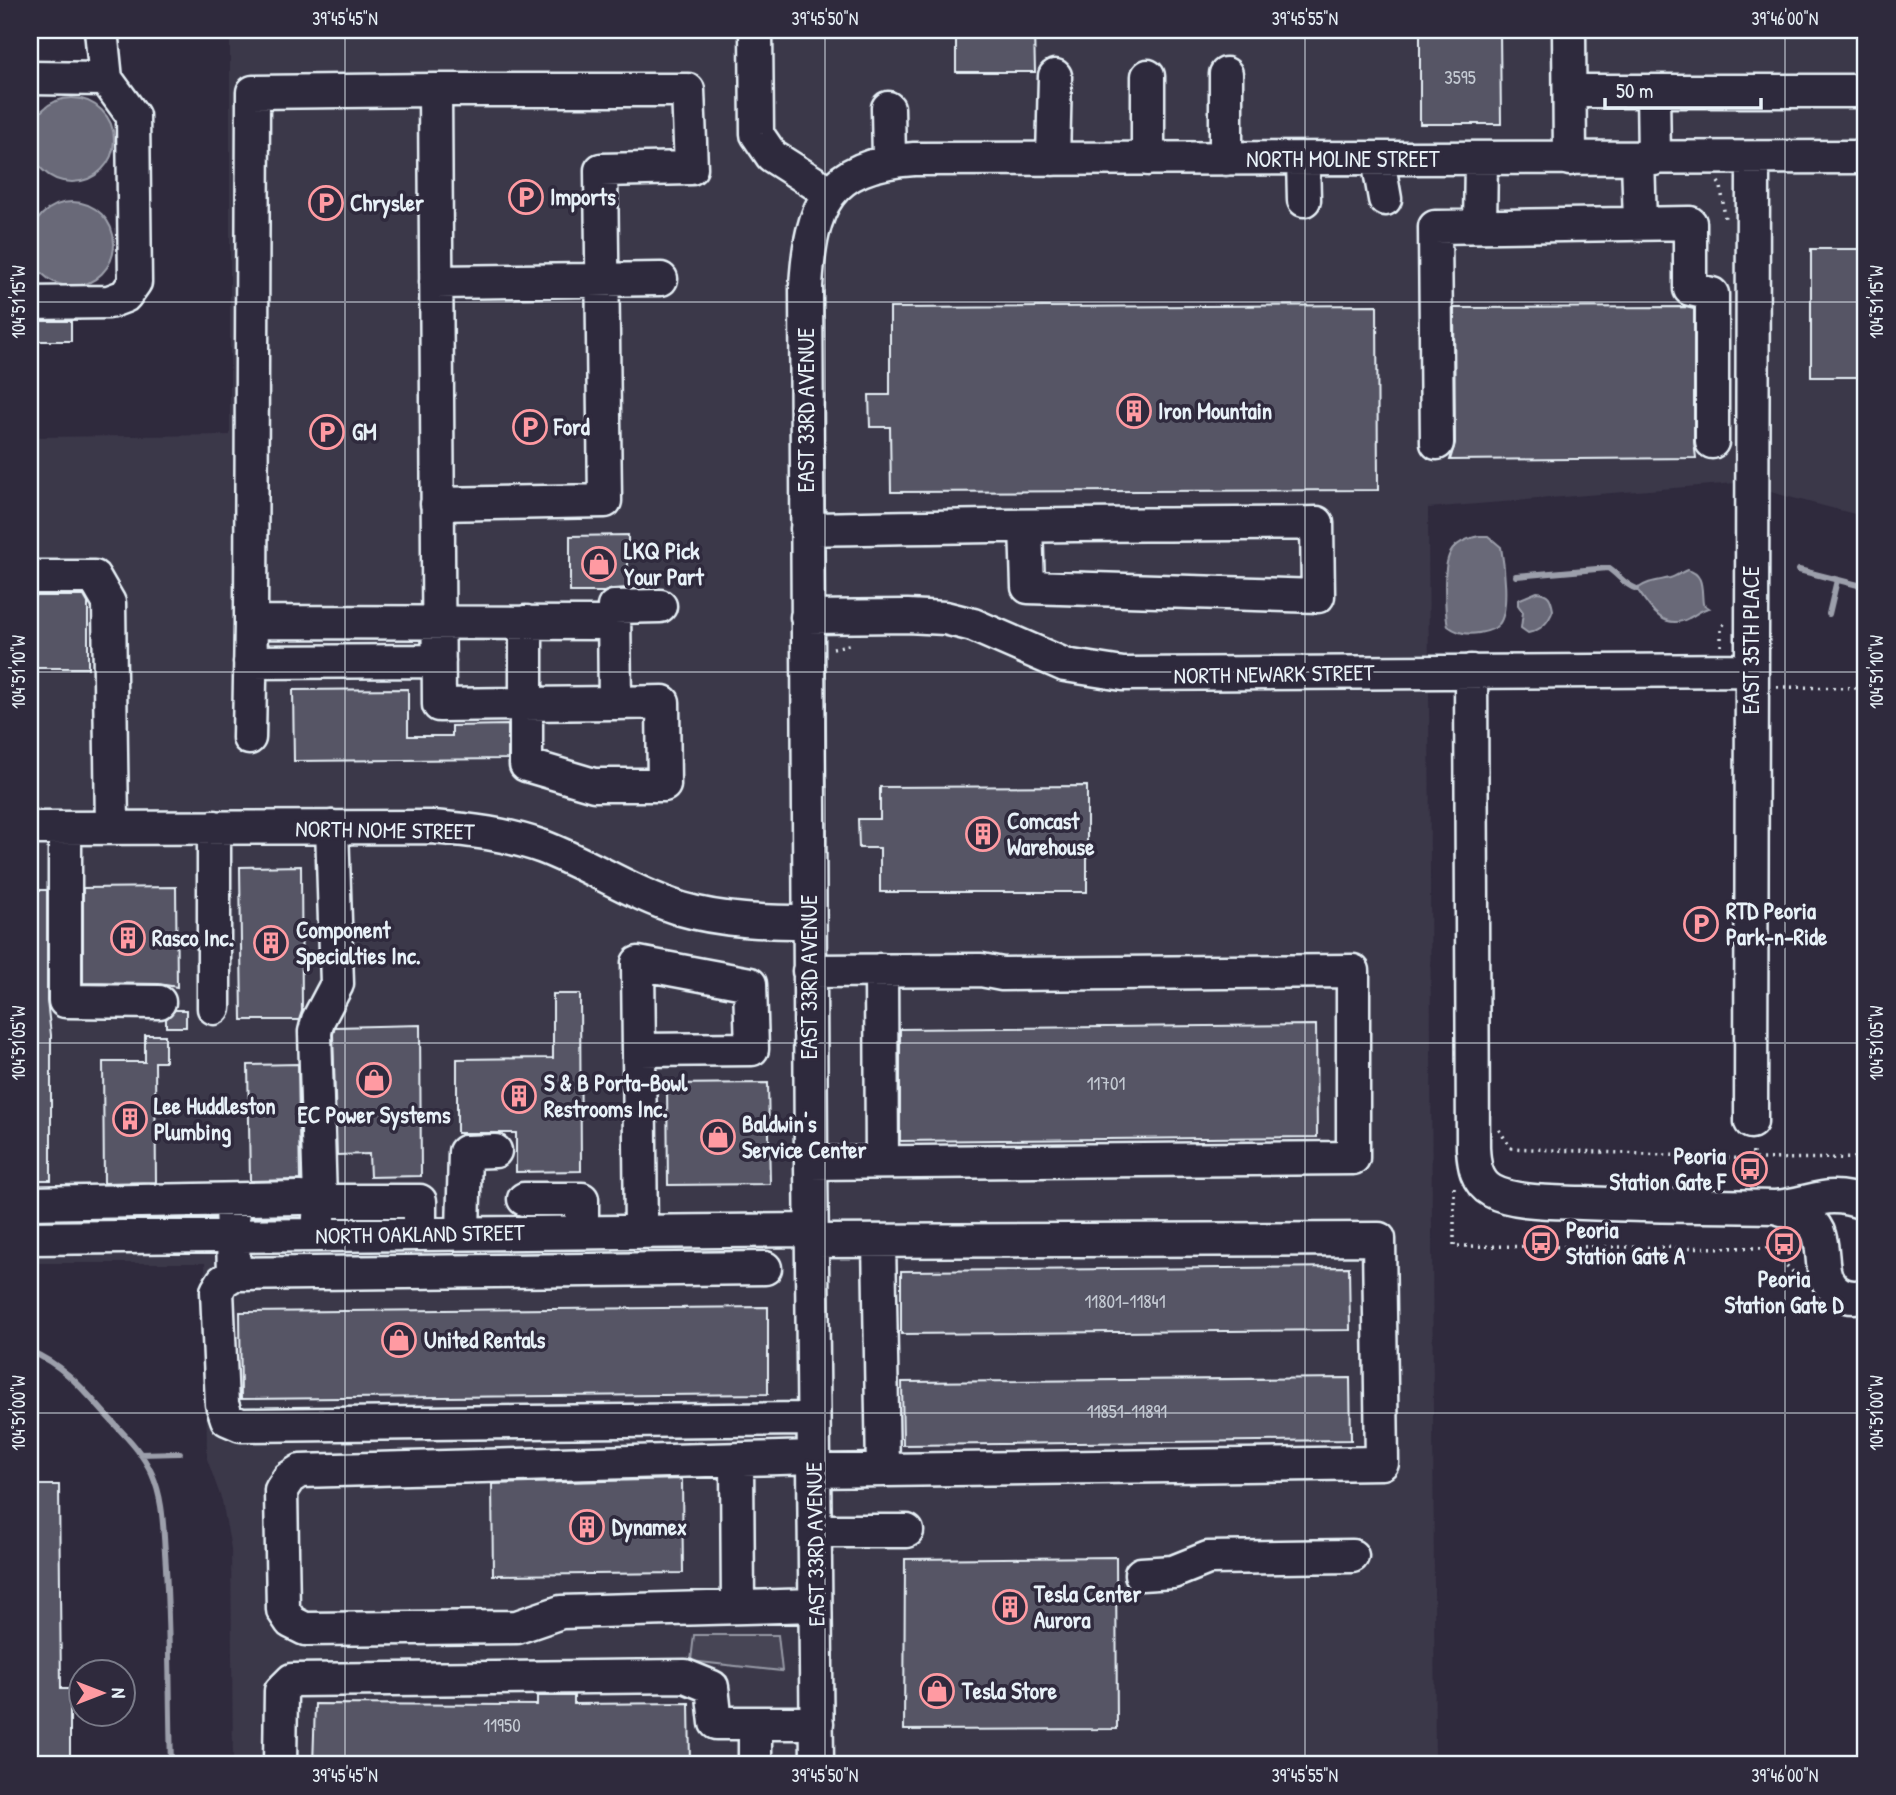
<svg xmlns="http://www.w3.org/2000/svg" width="1896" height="1795" font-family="'Patrick Hand',sans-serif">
<rect width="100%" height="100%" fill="#2f2a3d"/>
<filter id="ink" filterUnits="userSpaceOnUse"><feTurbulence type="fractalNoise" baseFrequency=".0143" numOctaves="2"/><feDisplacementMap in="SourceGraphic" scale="14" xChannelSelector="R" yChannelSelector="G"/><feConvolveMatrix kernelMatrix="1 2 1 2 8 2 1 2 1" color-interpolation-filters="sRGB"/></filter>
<g filter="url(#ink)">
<path fill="#3b3749" d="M 230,30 L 1866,30 L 1866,517 L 1736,483 L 1428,508 L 1435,1765 L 233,1765 L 231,1549 L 222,1501 L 207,1459 L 205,1263 L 30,1263 L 30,437 L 230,435 Z"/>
<path fill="#464455" stroke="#979aa6" stroke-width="2" d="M 694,1635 L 778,1635 L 782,1671 L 691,1661 Z"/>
<path fill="#696978" stroke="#9c9fab" stroke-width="2" d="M30 140a42 42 0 1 1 84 0a42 42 0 1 1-84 0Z
M30 244a42 42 0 1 1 84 0a42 42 0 1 1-84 0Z
M 1479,536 L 1488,536 L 1501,547 C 1504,563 1510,611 1499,624 C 1495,629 1486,632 1479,633 C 1468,635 1457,633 1448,626 C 1445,613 1445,600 1445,586 C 1445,558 1448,542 1479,536 Z
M 1687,570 C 1705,574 1701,590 1703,604 L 1709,608 C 1700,610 1697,614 1689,618 C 1664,632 1649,607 1637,589 C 1648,581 1658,581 1670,578 C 1676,576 1682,572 1687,570 Z
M 1537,592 C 1549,593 1551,598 1553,610 C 1549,622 1542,630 1528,633 L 1521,628 L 1523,612 L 1518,605 L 1518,600 Z"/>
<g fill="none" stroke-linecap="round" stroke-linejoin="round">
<path stroke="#9c9fab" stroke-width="6" d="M 1799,570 L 1866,587
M 1516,576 L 1608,568 C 1619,575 1624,585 1637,589
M 1829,614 L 1837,580
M 30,1351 C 60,1364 78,1383 99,1407 C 118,1429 140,1447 152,1474 C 163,1499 163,1525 165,1552 C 170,1623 169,1694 171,1765
M 140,1454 L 180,1453"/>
</g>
<path fill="#575565" stroke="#e8f1f8" stroke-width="2" d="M 956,30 L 1034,30 L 1035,72 L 956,72 Z
M 1420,30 L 1500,30 L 1501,124 L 1420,124 Z
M 1811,249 L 1866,249 L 1866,377 L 1811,377 Z
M 1377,305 L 1378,490 L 891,492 L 890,427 L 870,427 L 869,395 L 890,395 L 890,308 Z
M 1685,307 L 1694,309 L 1694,442 L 1696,458 L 1450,460 L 1455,443 L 1454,308 Z
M 30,321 L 71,321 L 71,341 L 30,341 Z
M 628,535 L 628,588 L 613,589 L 604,592 L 570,592 L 570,536 Z
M 30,596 L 84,596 L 88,603 L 88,668 L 30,668 Z
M 408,689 L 408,736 L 452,736 L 452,726 L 508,725 L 508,759 L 294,761 L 293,690 Z
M 1087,786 L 1087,892 L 880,892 L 880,848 L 859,848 L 858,819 L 880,819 L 880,787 Z
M 301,866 L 302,1011 L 299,1020 L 242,1020 L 240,867 Z
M 176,887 L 177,987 L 159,984 L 83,983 L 83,888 Z
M 30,890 L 47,890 L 47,1001 L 51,1035 L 51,1180 L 30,1180 Z
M 553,994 L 580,994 L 581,1171 L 516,1172 L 516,1133 L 457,1133 L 457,1059 L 553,1058 Z
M 175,1010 L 186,1010 L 186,1027 L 166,1027 L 166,1019 Z
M 420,1025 L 421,1176 L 370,1177 L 369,1154 L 337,1155 L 333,1034 L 335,1027 Z
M 1316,1025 L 1317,1137 L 900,1141 L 900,1029 Z
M 145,1035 L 165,1035 L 165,1062 L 155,1062 L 156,1182 L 104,1183 L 103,1062 L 145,1062 Z
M 298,1064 L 300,1180 L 250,1181 L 248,1065 Z
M 768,1083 L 770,1184 L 668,1185 L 667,1084 Z
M 1349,1267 L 1350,1330 L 901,1334 L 901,1271 Z
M 768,1307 L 768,1394 L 241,1399 L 240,1312 Z
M 1350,1378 L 1351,1440 L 903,1445 L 902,1382 Z
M 682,1479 L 683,1573 L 493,1575 L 492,1484 Z
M 30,1485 L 59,1485 L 61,1689 L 70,1689 L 70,1765 L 30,1765 Z
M 1116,1557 L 1117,1729 L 904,1730 L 905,1559 Z
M 537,1696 L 574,1696 L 574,1704 L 689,1703 L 690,1765 L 313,1765 L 315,1704 L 537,1705 Z"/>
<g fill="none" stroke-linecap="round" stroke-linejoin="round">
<g stroke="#e8f1f8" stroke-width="37">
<path id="minor" d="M 756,30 L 757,134 L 772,156 L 830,193
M 1569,30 L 1570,159
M 1148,76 L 1148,159
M 30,78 L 106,79 L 101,30
M 1570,91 L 1866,91
M 1653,91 L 1654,159
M 888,108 L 889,160
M 1053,159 L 1055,76
M 1226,159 L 1226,74
M 1303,159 L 1304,200
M 1378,159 L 1385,199
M 1638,159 L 1640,223
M 1480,226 L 1481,159
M 436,282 L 661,279
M 30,303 L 109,302 L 125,296 L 135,282 L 133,116 L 106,79
M 1437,443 L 1435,227 L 1690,223 L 1690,289 L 1712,294 L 1712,442
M 437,504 L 605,501 L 601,170 L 691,168 L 688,90 L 435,90 L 439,705 L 615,703
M 807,529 C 977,525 1147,525 1317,523 L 1318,596 L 1028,587 L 1026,526
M 30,577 L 94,577 L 109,603 L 112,828
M 807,617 L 907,616 L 945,618 L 973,625 L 1065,665 L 1123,674 L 1751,670
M 251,622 L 253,92 L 435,90
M 526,622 L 526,765 L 594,785 L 664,785 L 663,702 L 615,703 L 614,607 L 660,606
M 250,662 L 439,661
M 1471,671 L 1473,1148 C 1474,1165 1476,1182 1492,1191 C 1513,1203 1557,1202 1582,1203 C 1646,1206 1711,1206 1775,1207 C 1815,1204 1824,1188 1866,1204
M 249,738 L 251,622 L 614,623
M 214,827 L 214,1008
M 30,828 L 432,827 C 470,830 507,834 543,847 C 590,865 633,894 681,909 C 722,921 766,922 809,922
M 65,828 L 65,1001 L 159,1002
M 881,970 L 882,1162
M 809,971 L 981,970 L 1002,974 L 1353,971 L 1353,1158 L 811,1163
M 639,1050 L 752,1049 L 750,984 L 638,963 L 641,1231
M 1751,1122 L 1753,159
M 524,1199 L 582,1199 L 582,1232
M 232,1200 L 234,1274 L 223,1281 L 217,1291 L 222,1404 L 227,1419 L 241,1425 L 813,1419
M 320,1201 L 420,1201 L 420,1234
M 30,1203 L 300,1198
M 1775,1207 C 1790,1211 1811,1216 1818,1232 C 1827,1254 1816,1278 1839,1293 C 1848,1298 1857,1298 1866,1295
M 463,1233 L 465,1152 L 495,1151
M 318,1235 L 320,1201 L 315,1032 L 318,1020 L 337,984 L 332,827
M 30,1238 L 811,1230
M 811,1241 L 1379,1239 L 1382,1463 L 814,1471
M 879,1241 L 883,1470
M 234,1274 L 765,1268
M 814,1457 L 300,1471 L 289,1478 L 281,1490 L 283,1610 L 291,1622 L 305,1629 L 517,1627 L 561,1612 L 815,1605
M 737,1461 L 738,1605
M 815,1531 L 907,1531
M 1141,1574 L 1173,1572 L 1208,1558 L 1352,1556
M 755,1724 L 755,1765
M 280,1765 L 281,1691 L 292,1680 L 685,1676 L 712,1687 L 716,1723 L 817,1723
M 817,1765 L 811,1163 L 806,286 C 811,205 827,165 914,159 L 1866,157"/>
</g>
<path stroke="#e8f1f8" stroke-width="3.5" stroke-dasharray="2 5" stroke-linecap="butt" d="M 1718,182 L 1721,186 L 1725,219
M 1721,646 L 1721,629 L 1726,620
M 833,648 L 853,644
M 1777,687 L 1866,688
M 1499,1130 L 1511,1148 L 1753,1159 L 1866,1158
M 1752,1182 L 1753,1148
M 1454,1187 L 1454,1246 L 1769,1248 L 1799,1278"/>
<use href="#minor" stroke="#2f2a3d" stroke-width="32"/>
</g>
</g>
<path fill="none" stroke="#e8f1f8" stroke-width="2" stroke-opacity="0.45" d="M 345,30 L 345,1765M 825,30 L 825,1765M 1305,30 L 1305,1765M 1785,30 L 1785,1765M 30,302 L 1866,302M 30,672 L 1866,672M 30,1043 L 1866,1043M 30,1413 L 1866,1413"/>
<defs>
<g id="parking-ring" transform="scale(1.75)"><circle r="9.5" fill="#2f2a3d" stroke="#ff9aa2" stroke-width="1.5"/><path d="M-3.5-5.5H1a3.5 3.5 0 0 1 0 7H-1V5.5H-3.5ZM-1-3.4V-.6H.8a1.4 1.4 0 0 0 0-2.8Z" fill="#ff9aa2"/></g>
<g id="building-ring" transform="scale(1.75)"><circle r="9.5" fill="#2f2a3d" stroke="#ff9aa2" stroke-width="1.5"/><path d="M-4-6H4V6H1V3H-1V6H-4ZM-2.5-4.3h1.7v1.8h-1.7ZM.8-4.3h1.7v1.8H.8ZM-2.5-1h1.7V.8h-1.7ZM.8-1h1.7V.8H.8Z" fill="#ff9aa2"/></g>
<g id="shop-ring" transform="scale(1.75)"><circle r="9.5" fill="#2f2a3d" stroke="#ff9aa2" stroke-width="1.5"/><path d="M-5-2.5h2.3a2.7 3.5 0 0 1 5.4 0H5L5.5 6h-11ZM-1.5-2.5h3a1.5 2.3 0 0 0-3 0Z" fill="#ff9aa2"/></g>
<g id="bus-ring" transform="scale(1.75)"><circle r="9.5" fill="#2f2a3d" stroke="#ff9aa2" stroke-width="1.5"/><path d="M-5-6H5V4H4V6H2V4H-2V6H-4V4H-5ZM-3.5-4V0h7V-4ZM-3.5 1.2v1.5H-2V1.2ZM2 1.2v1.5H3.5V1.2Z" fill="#ff9aa2"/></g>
</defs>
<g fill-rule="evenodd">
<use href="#parking-ring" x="526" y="197"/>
<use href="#parking-ring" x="326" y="203"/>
<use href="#building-ring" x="1134" y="411"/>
<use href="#parking-ring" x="530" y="427"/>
<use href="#parking-ring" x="327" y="432"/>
<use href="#shop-ring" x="599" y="564"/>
<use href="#building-ring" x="983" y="834"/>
<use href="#parking-ring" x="1701" y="924"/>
<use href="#building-ring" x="128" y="938"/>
<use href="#building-ring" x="271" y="943"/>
<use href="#shop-ring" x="374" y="1080"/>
<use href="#building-ring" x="519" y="1096"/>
<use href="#building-ring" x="130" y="1119"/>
<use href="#shop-ring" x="718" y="1137"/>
<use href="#bus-ring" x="1750" y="1169"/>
<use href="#bus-ring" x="1541" y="1243"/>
<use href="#bus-ring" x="1784" y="1244"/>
<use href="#shop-ring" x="399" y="1340"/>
<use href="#building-ring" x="587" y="1527"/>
<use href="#building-ring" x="1010" y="1607"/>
<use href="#shop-ring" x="937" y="1691"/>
</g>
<g text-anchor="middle" stroke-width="7" stroke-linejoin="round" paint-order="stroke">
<g font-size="19" fill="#c4cad3">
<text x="1460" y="84">3595</text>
<text x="1106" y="1090">11701</text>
<text x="1125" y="1308">11801-11841</text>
<text x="1127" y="1418">11851-11891</text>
<text x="502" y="1732">11950</text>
</g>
<g font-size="23" fill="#e8f1f8" stroke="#2f2a3d">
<text x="1343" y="167">NORTH MOLINE STREET</text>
<text transform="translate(806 410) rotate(-90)" y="8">EAST 33RD AVENUE</text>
<text transform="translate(1751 640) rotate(-90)" y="8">EAST 35TH PLACE</text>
<text transform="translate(1274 674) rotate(-1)" y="8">NORTH NEWARK STREET</text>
<text transform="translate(385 830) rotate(1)" y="8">NORTH NOME STREET</text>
<text transform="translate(809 977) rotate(-90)" y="8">EAST 33RD AVENUE</text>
<text transform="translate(420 1234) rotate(-1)" y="8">NORTH OAKLAND STREET</text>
<text transform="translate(815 1544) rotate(-91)" y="8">EAST 33RD AVENUE</text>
</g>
<g font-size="23" font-weight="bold" fill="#e8f1f8" stroke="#2f2a3d" text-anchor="start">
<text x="550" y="205">Imports</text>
<text x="350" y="211">Chrysler</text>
<text x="1158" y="419">Iron Mountain</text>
<text x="554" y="435">Ford</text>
<text x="352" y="440">GM</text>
<text x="624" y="559">LKQ Pick<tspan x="624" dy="26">Your Part</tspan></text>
<text x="1007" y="829">Comcast<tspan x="1007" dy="26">Warehouse</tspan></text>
<text x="1726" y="919">RTD Peoria<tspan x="1726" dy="26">Park-n-Ride</tspan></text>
<text x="296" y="938">Component<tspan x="296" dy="26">Specialties Inc.</tspan></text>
<text x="152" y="946">Rasco Inc.</text>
<text x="544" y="1091">S &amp; B Porta-Bowl<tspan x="544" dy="26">Restrooms Inc.</tspan></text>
<text x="154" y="1114">Lee Huddleston<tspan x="154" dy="26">Plumbing</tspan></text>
<text x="374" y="1123" text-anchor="middle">EC Power Systems</text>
<text x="742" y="1132">Baldwin's<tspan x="742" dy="26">Service Center</tspan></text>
<text x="1726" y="1164" text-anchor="end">Peoria<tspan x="1726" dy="26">Station Gate F</tspan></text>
<text x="1566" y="1238">Peoria<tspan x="1566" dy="26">Station Gate A</tspan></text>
<text x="1784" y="1287" text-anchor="middle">Peoria<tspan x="1784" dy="26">Station Gate D</tspan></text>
<text x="424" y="1348">United Rentals</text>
<text x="612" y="1535">Dynamex</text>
<text x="1034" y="1602">Tesla Center<tspan x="1034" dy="26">Aurora</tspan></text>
<text x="962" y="1699">Tesla Store</text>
</g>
</g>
<rect width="1896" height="1795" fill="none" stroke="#2f2a3d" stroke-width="77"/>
<g transform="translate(102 1693) rotate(90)"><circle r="33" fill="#2f2a3d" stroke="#797a88" stroke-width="2"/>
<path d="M0-5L12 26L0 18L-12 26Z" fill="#ff9aa2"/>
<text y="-10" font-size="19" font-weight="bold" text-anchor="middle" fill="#e8f1f8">N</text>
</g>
<path d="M1605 98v10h156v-10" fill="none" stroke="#e8f1f8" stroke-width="3.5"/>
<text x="1616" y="98" font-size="21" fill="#e8f1f8" stroke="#2f2a3d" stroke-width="5" paint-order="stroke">50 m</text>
<rect x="38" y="38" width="1819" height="1718" fill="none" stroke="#e8f1f8" stroke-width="2.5"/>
<g font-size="18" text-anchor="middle" fill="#e8f1f8">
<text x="345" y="25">39°45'45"N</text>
<text x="825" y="25">39°45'50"N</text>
<text x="1305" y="25">39°45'55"N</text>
<text x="1785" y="25">39°46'00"N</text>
<text transform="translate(1877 302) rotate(-90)" y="6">104°51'15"W</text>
<text transform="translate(19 302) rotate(-90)" y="6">104°51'15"W</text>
<text transform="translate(1877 672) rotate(-90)" y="6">104°51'10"W</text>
<text transform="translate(19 672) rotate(-90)" y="6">104°51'10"W</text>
<text transform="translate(1877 1043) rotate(-90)" y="6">104°51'05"W</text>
<text transform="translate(19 1043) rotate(-90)" y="6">104°51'05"W</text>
<text transform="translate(1877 1413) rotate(-90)" y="6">104°51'00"W</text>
<text transform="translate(19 1413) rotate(-90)" y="6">104°51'00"W</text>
<text x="345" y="1782">39°45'45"N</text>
<text x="825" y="1782">39°45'50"N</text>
<text x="1305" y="1782">39°45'55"N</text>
<text x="1785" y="1782">39°46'00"N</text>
</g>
</svg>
